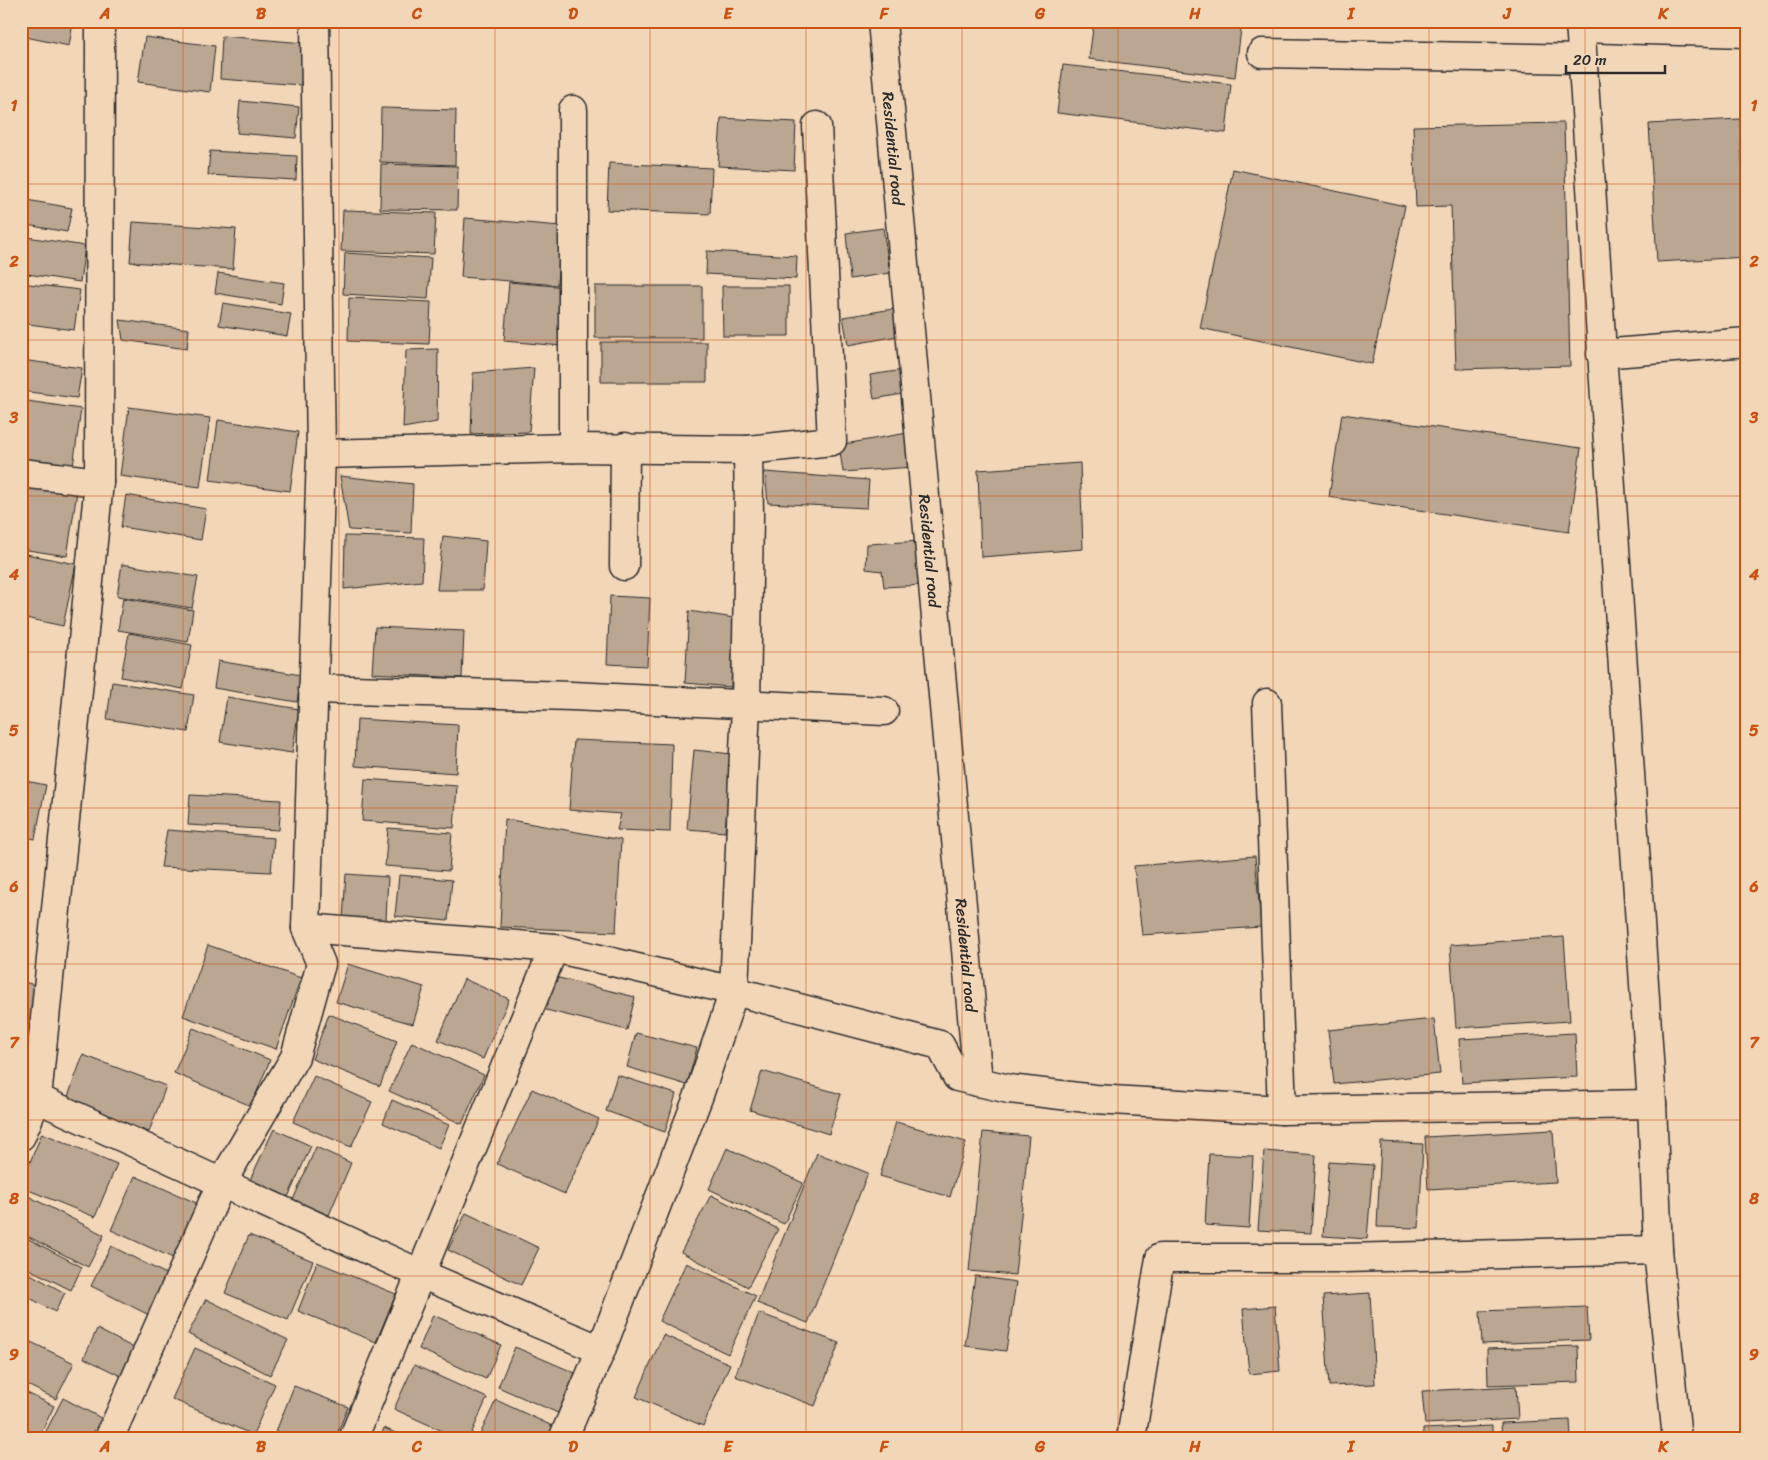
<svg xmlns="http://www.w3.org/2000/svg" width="1768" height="1460" font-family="Sriracha,sans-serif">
<rect width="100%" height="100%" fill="#f2d6b8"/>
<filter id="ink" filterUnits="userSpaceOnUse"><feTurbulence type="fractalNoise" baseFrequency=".02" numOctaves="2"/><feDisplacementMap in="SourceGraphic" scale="10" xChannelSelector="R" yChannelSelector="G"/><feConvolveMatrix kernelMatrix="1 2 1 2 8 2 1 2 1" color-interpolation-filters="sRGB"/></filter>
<g filter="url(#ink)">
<path fill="#bba691" stroke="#2b2b2b" d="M 21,21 L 66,21 L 73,23 L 69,46 L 21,36 Z
M 1094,21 L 1242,21 L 1235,77 L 1089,59 Z
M 222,36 L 304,43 L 301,85 L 220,79 Z
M 145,37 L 215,46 L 210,92 L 138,82 Z
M 1063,65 L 1231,84 L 1226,133 L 1057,113 Z
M 240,101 L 299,107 L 296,138 L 237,133 Z
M 381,108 L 456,110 L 455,165 L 380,162 Z
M 721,118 L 796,122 L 794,170 L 718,166 Z
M 1740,119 L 1747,257 L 1657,262 L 1649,124 Z
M 1564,123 L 1570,366 L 1456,369 L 1451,206 L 1416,207 L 1413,126 Z
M 210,151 L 297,156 L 296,180 L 208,175 Z
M 609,163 L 712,168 L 710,214 L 607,210 Z
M 381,164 L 458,166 L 457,210 L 380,209 Z
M 1233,169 L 1405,206 L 1372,364 L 1200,328 Z
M 21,199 L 72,208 L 67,232 L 21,224 Z
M 343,210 L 436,213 L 434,254 L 341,251 Z
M 465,218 L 561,226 L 557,285 L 461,277 Z
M 133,222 L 236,229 L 233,269 L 130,262 Z
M 883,228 L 890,273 L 850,279 L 846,233 Z
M 21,236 L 85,246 L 80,282 L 21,273 Z
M 707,251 L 797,256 L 796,279 L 706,274 Z
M 345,253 L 431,258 L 428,299 L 343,294 Z
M 218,273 L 284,283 L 281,304 L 215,293 Z
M 509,282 L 567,287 L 562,346 L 504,341 Z
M 21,283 L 80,290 L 74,330 L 21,323 Z
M 595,286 L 702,286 L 702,338 L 595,338 Z
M 722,286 L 789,286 L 789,336 L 723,336 Z
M 349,298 L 431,302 L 429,344 L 348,341 Z
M 223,303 L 291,314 L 287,336 L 219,325 Z
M 893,309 L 898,336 L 848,345 L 843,317 Z
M 120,320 L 189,329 L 187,349 L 123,340 Z
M 601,342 L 707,342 L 707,382 L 601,382 Z
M 438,349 L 437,422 L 403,428 L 406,350 Z
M 21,360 L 82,368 L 77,398 L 21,391 Z
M 534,368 L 529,432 L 471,434 L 473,373 Z
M 910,369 L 914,392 L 874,399 L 870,375 Z
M 21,400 L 81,409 L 73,467 L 21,459 Z
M 129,407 L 210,418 L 200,487 L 120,476 Z
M 1342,414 L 1581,448 L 1569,532 L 1329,497 Z
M 218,420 L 298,432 L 290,491 L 210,480 Z
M 913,432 L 913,467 L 843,472 L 839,445 Z
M 1080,463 L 1083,549 L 981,557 L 978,470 Z
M 765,472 L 869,480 L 867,508 L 768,503 Z
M 340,476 L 413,484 L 411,533 L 349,530 Z
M 21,483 L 77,492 L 67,556 L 21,549 Z
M 126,495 L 206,509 L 201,540 L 121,527 Z
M 345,536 L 424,538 L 422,581 L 344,589 Z
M 443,536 L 486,541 L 483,590 L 437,590 Z
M 922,541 L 924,585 L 884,587 L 882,571 L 866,569 L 867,544 Z
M 21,553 L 76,564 L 63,626 L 21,617 Z
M 122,564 L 198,577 L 192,608 L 117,596 Z
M 610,596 L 650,598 L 647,666 L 607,664 Z
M 123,598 L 193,610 L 188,642 L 118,630 Z
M 689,611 L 734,618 L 731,687 L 685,683 Z
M 375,627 L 464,631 L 462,678 L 372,673 Z
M 129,633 L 192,645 L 183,689 L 121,677 Z
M 218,661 L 301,675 L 297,702 L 214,688 Z
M 112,682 L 194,695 L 188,732 L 107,719 Z
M 227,697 L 299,709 L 292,753 L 220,742 Z
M 357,719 L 458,725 L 456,773 L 355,766 Z
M 574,740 L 672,744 L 670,832 L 617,830 L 621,814 L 569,810 Z
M 694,750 L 732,754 L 725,832 L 687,829 Z
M 365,779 L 457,786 L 454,828 L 362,821 Z
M 21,780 L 46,785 L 35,839 L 21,836 Z
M 190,795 L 281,800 L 279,830 L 188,825 Z
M 505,819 L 621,840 L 616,932 L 500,927 Z
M 388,828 L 452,833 L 449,871 L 385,866 Z
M 167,830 L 274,838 L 271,872 L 161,867 Z
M 1255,856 L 1261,927 L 1142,935 L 1134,866 Z
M 346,874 L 388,877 L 386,920 L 343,918 Z
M 399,875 L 452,880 L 448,921 L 395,916 Z
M 1564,937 L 1570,1021 L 1456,1028 L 1450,945 Z
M 208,945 L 301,978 L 276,1049 L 183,1016 Z
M 348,964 L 424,987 L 413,1024 L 336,1002 Z
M 551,976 L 635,997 L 627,1030 L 542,1009 Z
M 464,979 L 509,999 L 483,1059 L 438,1040 Z
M 21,981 L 41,987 L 21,1054 Z
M 329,1014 L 397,1041 L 380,1086 L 312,1059 Z
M 1434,1019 L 1440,1074 L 1334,1084 L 1328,1030 Z
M 193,1028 L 270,1060 L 251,1106 L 174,1073 Z
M 636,1033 L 697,1048 L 687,1085 L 627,1067 Z
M 1575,1033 L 1577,1077 L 1462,1083 L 1459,1039 Z
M 412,1042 L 484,1075 L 462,1124 L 389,1091 Z
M 83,1055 L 166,1086 L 149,1132 L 66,1102 Z
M 762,1071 L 841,1094 L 829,1134 L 750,1110 Z
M 617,1075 L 676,1094 L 665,1132 L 606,1111 Z
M 314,1076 L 372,1102 L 351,1147 L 293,1122 Z
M 532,1089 L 599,1119 L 565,1194 L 497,1164 Z
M 392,1100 L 449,1125 L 439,1148 L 383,1123 Z
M 896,1122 L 966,1142 L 950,1197 L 880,1176 Z
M 274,1129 L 311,1146 L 288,1197 L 250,1180 Z
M 1553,1130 L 1556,1182 L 1428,1189 L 1425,1137 Z
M 983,1132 L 1029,1136 L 1015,1275 L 969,1271 Z
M 42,1133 L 117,1164 L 95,1217 L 21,1187 L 21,1184 Z
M 1381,1142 L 1423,1144 L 1419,1228 L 1377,1227 Z
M 316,1147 L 351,1163 L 329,1215 L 293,1200 Z
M 727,1148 L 803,1183 L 784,1224 L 709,1189 Z
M 1264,1151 L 1316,1155 L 1311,1233 L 1258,1230 Z
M 817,1153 L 868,1173 L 808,1323 L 757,1303 Z
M 1209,1154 L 1253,1156 L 1249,1228 L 1205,1225 Z
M 1329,1162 L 1373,1165 L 1367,1239 L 1323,1236 Z
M 135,1176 L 208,1208 L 184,1263 L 111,1230 Z
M 711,1195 L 778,1229 L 748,1287 L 681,1252 Z
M 28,1196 L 104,1235 L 88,1267 L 21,1233 L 21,1208 Z
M 466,1213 L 539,1248 L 521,1285 L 448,1250 Z
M 21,1235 L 82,1267 L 71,1290 L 21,1265 Z
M 249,1235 L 313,1261 L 288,1320 L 225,1293 Z
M 111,1246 L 176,1279 L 155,1318 L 91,1286 Z
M 317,1262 L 396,1294 L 376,1342 L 298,1311 Z
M 686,1263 L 756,1296 L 728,1354 L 659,1321 Z
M 21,1269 L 65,1293 L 55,1312 L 21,1293 Z
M 975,1276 L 1016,1282 L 1006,1351 L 965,1346 Z
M 1370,1293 L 1375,1384 L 1329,1386 L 1323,1296 Z
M 206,1299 L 288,1340 L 270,1375 L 188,1334 Z
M 1275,1306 L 1280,1371 L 1249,1374 L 1243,1309 Z
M 1587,1307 L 1589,1340 L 1482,1344 L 1480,1311 Z
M 759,1313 L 839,1343 L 815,1406 L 735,1376 Z
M 433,1315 L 501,1345 L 486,1379 L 419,1349 Z
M 21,1327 L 27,1330 L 21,1341 Z
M 97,1329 L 138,1350 L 125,1378 L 84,1358 Z
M 663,1335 L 730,1364 L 703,1426 L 636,1397 Z
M 31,1342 L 74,1363 L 56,1399 L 21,1382 L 21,1362 Z
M 1578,1346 L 1579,1382 L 1488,1385 L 1487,1349 Z
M 515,1347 L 575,1373 L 558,1413 L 498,1387 Z
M 195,1348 L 275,1384 L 253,1435 L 172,1399 Z
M 414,1365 L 487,1398 L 469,1439 L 460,1439 L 394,1409 Z
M 294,1386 L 348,1407 L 335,1439 L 273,1439 Z
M 1516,1386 L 1518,1419 L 1425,1424 L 1422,1391 Z
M 21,1390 L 54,1406 L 38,1439 L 21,1439 Z
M 63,1398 L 101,1418 L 90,1439 L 42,1439 Z
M 496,1400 L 559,1429 L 555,1439 L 478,1439 Z
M 1570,1420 L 1571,1439 L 1502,1439 L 1501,1423 Z
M 1492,1426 L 1492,1439 L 1423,1439 L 1423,1429 Z
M 384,1428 L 409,1439 L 380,1439 Z"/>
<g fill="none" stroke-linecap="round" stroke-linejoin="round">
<g stroke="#2b2b2b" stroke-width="31">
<g id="minor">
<path id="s1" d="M 882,21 L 978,1082"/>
<path d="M 1580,28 L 1747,33"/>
<path d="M 1262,53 L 1582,59"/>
<path d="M 1601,354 L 1747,342"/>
<path d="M 573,448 L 573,110"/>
<path d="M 321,454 L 573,448 L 748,450 L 832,441 L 817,126"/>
<path d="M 21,473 L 99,482"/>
<path d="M 624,566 L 625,447"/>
<path d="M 313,689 L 572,696 L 884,711"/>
<path d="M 1267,703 L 1282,1110"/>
<path d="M 306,928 L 554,948 L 734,991 L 940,1045 L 957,1077 L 1009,1089 L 1095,1099 L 1282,1110 L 1652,1104"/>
<path d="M 21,1091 L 421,1274 L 601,1350"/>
<path d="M 21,1136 L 37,1098 L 99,482 L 100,21"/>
<path d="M 109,1439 L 222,1182 L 295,1057 L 321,964 L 306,928 L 321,454 L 315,21"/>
<path d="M 353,1439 L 554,948"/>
<path d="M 563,1439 L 601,1350 L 699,1095 L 734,991 L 746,704 L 749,515 L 748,450"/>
<path d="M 1131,1439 L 1160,1258 L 1345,1258 L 1658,1250"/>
</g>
</g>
<g stroke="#2b2b2b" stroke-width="31">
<path id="trunk" d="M 1580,21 L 1652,1104 L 1658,1250 L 1677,1439"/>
</g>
<use href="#minor" stroke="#f2d6b8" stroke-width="28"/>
<use href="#trunk" stroke="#f2d6b8" stroke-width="28"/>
</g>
</g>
<path fill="none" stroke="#cc5211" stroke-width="1" stroke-opacity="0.55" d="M 183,21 L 183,1439M 339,21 L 339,1439M 495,21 L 495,1439M 650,21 L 650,1439M 806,21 L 806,1439M 962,21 L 962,1439M 1118,21 L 1118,1439M 1273,21 L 1273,1439M 1429,21 L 1429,1439M 1585,21 L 1585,1439M 21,184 L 1747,184M 21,340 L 1747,340M 21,496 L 1747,496M 21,652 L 1747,652M 21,808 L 1747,808M 21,964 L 1747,964M 21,1120 L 1747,1120M 21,1276 L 1747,1276"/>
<g text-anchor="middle" stroke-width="4" stroke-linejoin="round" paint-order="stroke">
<g font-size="16" fill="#2b2b2b" stroke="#f2d6b8">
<text dy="6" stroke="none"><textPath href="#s1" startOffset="128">Residential road</textPath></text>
<text dy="6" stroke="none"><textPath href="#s1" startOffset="532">Residential road</textPath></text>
<text dy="6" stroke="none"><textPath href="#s1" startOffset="938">Residential road</textPath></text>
</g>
</g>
<rect width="1768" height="1460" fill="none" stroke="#f2d6b8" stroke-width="55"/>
<path d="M1566 65v8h99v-8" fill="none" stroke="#2b2b2b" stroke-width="2.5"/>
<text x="1573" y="65" font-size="15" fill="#2b2b2b" stroke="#f2d6b8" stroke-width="4" paint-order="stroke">20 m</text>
<rect x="28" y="28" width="1712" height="1404" fill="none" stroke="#cc5211" stroke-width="2"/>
<g font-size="16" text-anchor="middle" font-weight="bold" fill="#cc5211">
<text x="105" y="19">A</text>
<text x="261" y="19">B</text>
<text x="417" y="19">C</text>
<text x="573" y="19">D</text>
<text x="728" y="19">E</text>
<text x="884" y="19">F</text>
<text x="1040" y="19">G</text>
<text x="1195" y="19">H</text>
<text x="1351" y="19">I</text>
<text x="1507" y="19">J</text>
<text x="1663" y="19">K</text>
<text x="14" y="111">1</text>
<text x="1754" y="111">1</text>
<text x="14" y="267">2</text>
<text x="1754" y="267">2</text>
<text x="14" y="423">3</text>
<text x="1754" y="423">3</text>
<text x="14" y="580">4</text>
<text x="1754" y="580">4</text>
<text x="14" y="736">5</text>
<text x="1754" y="736">5</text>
<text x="14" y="892">6</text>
<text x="1754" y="892">6</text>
<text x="14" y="1048">7</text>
<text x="1754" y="1048">7</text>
<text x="14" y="1204">8</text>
<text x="1754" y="1204">8</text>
<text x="14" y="1360">9</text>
<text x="1754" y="1360">9</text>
<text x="105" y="1452">A</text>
<text x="261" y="1452">B</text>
<text x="417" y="1452">C</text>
<text x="573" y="1452">D</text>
<text x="728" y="1452">E</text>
<text x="884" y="1452">F</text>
<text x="1040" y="1452">G</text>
<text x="1195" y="1452">H</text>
<text x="1351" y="1452">I</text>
<text x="1507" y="1452">J</text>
<text x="1663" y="1452">K</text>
</g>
</svg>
